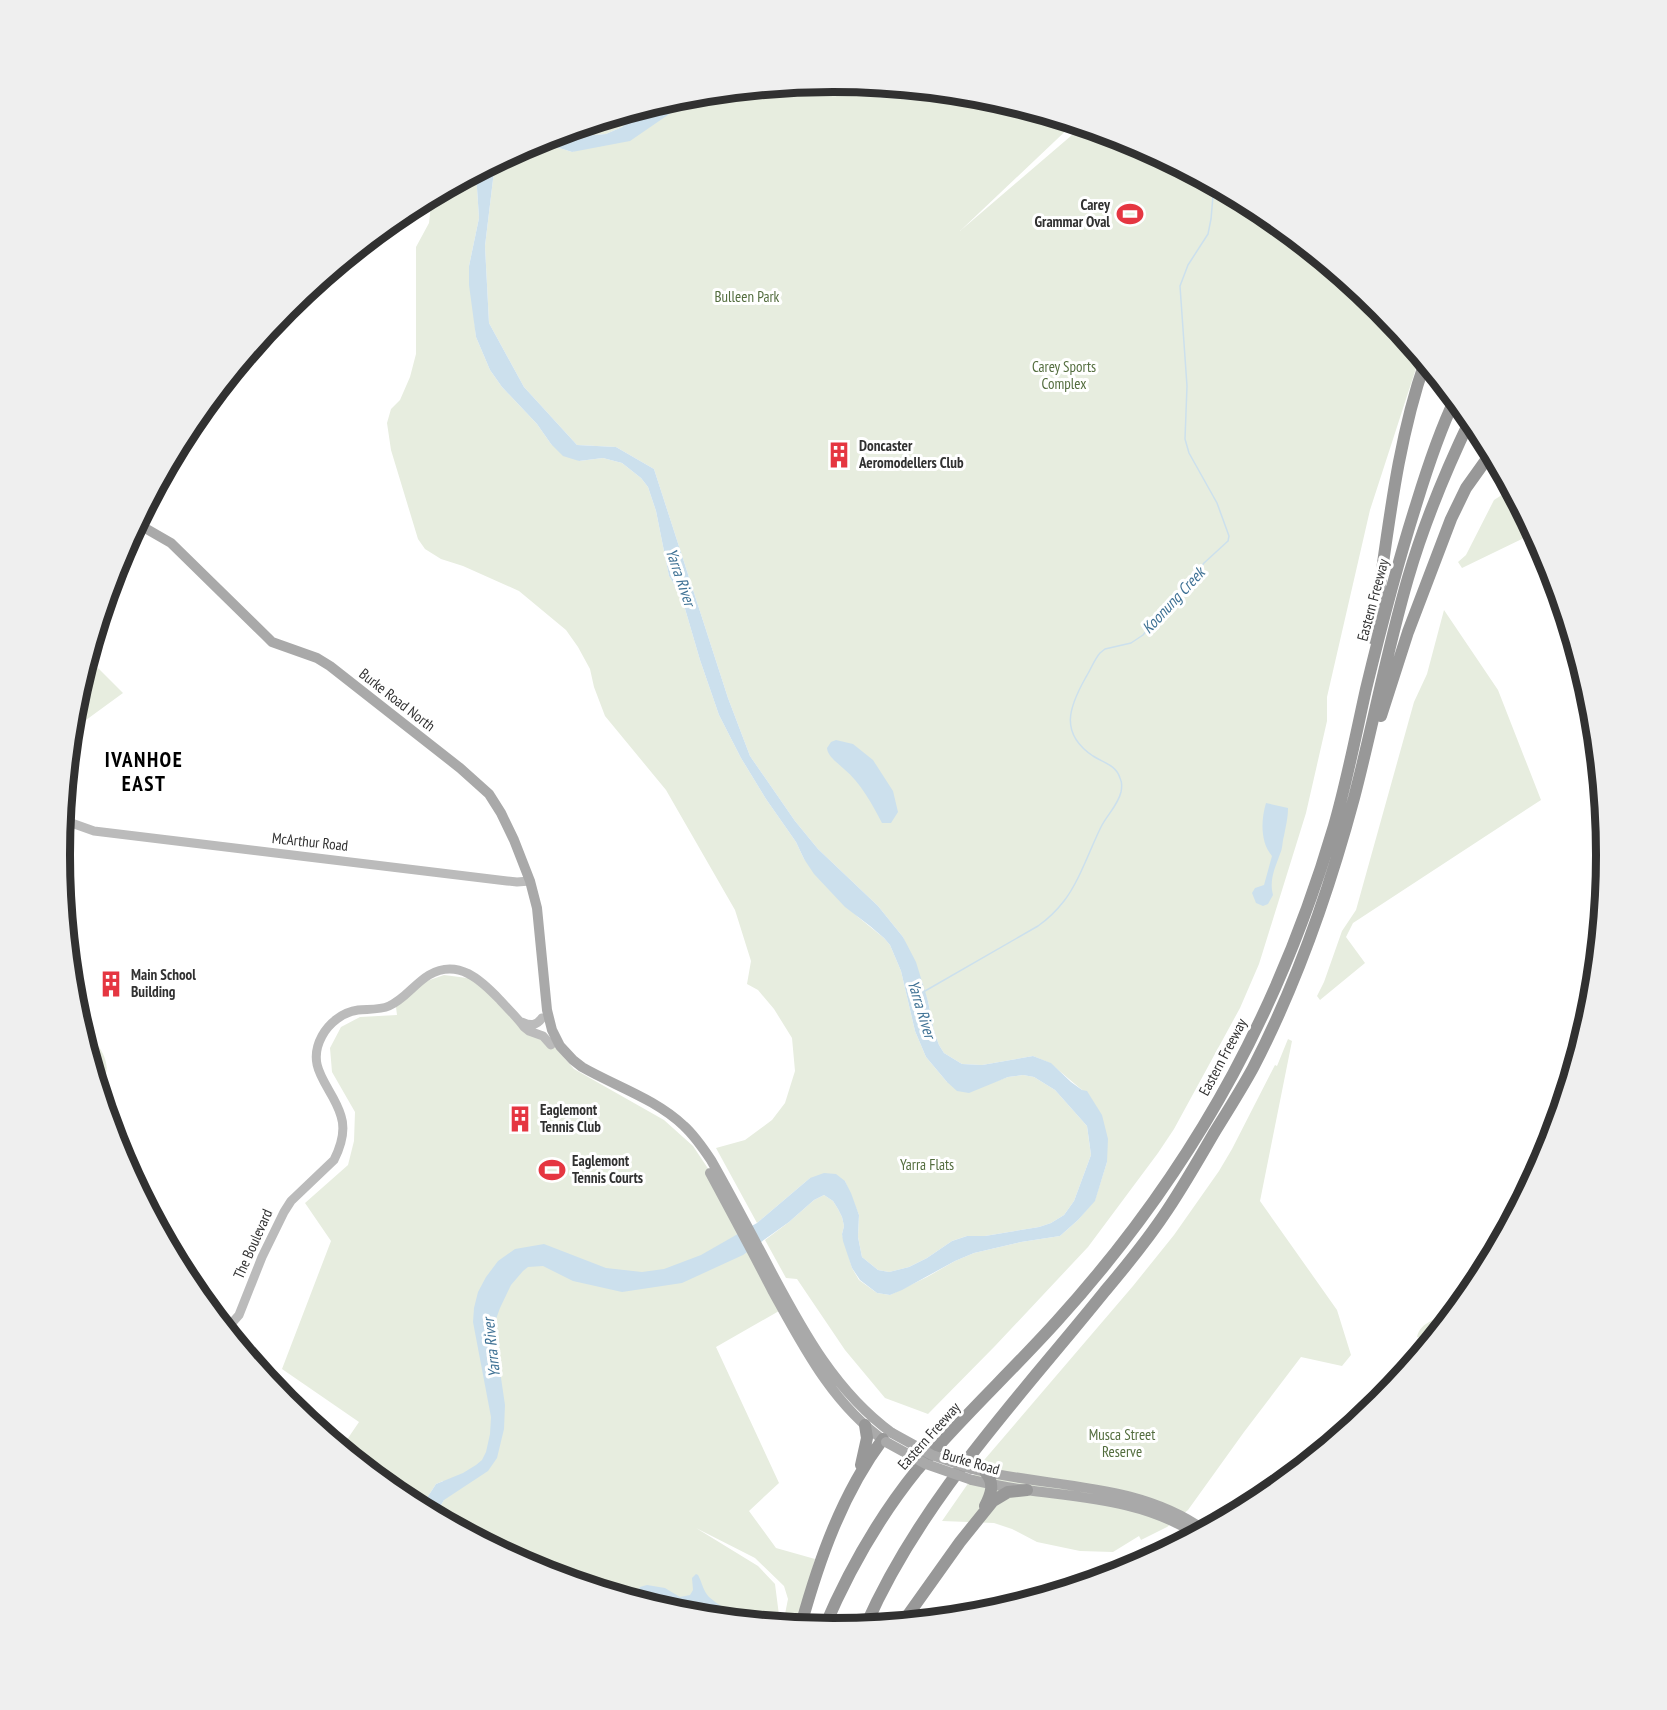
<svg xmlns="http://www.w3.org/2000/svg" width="1667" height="1710" font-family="'PT Sans Narrow',sans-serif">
<rect width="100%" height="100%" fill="#fff"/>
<path fill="#e7eddf" d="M 768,88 L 914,100 L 932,91 L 985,96 L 1074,123 L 960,231 L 1072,135 L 1092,129 L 1130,141 L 1264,212 L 1381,308 L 1420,356 L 1370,510 L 1327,697 L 1327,721 L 1306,813 L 1259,964 L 1240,1008 L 1174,1129 L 1158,1153 L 1088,1247 L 995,1346 L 928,1414 L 885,1398 L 845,1350 L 797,1279 L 786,1278 L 765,1240 L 789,1222 L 814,1200 L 824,1195 L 833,1201 L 838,1209 L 842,1217 L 844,1226 L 842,1234 L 852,1268 L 859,1280 L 877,1293 L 890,1295 L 927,1277 L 955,1261 L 974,1253 L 1021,1242 L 1060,1236 L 1078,1220 L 1095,1200 L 1107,1162 L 1082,1090 L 1050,1063 L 1033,1056 L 982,1065 L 962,1064 L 944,1053 L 939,1045 L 934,1031 L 928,1001 L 903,937 L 878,906 L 818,849 L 795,821 L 750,756 L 728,698 L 654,469 L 616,447 L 577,445 L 524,387 L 489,323 L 485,246 L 495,163 L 537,141 L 572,152 L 669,113 L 697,95 Z
M 649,107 L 622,127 L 606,134 L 569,137 L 558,134 Z
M 476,173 L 479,218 L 469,266 L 476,337 L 490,370 L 502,387 L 537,424 L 551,444 L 579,461 L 603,458 L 622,463 L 641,478 L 648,487 L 656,511 L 669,576 L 681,595 L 700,660 L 719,715 L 741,758 L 766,799 L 796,842 L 804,859 L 858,917 L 884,938 L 890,945 L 901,971 L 915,1031 L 926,1057 L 947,1082 L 994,1082 L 1008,1077 L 1023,1075 L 1034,1077 L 1055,1090 L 1087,1126 L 1089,1141 L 1091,1155 L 1074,1201 L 1064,1215 L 1051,1223 L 1039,1227 L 985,1236 L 967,1236 L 952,1241 L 927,1258 L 909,1267 L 889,1272 L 878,1270 L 862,1257 L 858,1237 L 859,1215 L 845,1181 L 810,1178 L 757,1223 L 716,1148 L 745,1140 L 772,1120 L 785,1103 L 795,1071 L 792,1038 L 774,1009 L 758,990 L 747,984 L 751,961 L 735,910 L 666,790 L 605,716 L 594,687 L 590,669 L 578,647 L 566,630 L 519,591 L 463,566 L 441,559 L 425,549 L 418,539 L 391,450 L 387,423 L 391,409 L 400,400 L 410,377 L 416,354 L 416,247 L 429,223 L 432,196 Z
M 1511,489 L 1534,533 L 1462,568 L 1458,562 L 1466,555 L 1494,500 Z
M 1444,610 L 1498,690 L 1541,800 L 1353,923 L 1346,937 L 1365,963 L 1320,1000 L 1317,996 L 1324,982 L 1342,931 L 1356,910 L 1414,702 L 1427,674 Z
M 89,659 L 123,693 L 86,720 L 84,675 Z
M 444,975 L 475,979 L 550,1042 L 574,1069 L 664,1120 L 693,1146 L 713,1176 L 786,1307 L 716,1347 L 779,1483 L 749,1511 L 776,1548 L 815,1559 L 797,1625 L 783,1624 L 788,1599 L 784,1586 L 755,1558 L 696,1528 L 758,1566 L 775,1584 L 780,1623 L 682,1614 L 537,1569 L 435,1515 L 444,1500 L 443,1481 L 436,1484 L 421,1507 L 403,1498 L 342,1447 L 359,1422 L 282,1369 L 331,1241 L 305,1203 L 348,1165 L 354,1141 L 355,1112 L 332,1072 L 330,1048 L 341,1027 L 360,1017 L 397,1015 L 396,1007 L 421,983 Z
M 81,1027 C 95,1037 120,1070 98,1083 Z
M 1288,1039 L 1292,1041 L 1260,1201 L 1337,1310 L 1351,1355 L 1342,1366 L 1301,1357 L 1244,1432 L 1188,1510 L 1167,1527 L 1141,1540 L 1139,1536 L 1113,1552 L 1080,1551 L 1037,1542 L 1012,1529 L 994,1523 L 942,1521 L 985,1459 L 1133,1286 L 1174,1235 L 1219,1171 L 1232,1149 L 1275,1065 L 1277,1066 Z
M 1453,1314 L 1431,1341 L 1417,1337 C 1420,1322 1439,1317 1453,1314 Z"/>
<path fill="#cce0ed" d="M 834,82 L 932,91 L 914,100 L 768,88 Z
M 697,95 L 630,141 L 572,152 L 537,141 L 558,134 L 570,137 L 606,134 L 622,127 L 649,107 L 683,96 Z
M 495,163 L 485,246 L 489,323 L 524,387 L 577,445 L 616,447 L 654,469 L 728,698 L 750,756 L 795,821 L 818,849 L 878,906 L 903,937 L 916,962 L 928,1001 L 934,1031 L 939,1045 L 944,1053 L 962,1064 L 982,1065 L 1033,1056 L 1051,1063 L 1071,1082 L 1082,1090 L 1087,1091 L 1102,1115 L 1108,1139 L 1107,1162 L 1095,1201 L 1078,1220 L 1060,1236 L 1021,1242 L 974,1253 L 955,1261 L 902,1290 L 890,1295 L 877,1293 L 860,1280 L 852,1268 L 843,1241 L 842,1234 L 844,1226 L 842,1217 L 838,1209 L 833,1201 L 824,1195 L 814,1200 L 789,1222 L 743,1255 L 682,1283 L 622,1292 L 573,1281 L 543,1266 L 528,1267 L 523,1271 L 511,1285 L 500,1308 L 496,1319 L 495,1337 L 505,1405 L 504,1429 L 497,1458 L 488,1471 L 444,1500 L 435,1515 L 421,1507 L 436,1484 L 463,1473 L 476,1465 L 482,1460 L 486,1452 L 490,1434 L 491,1417 L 473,1322 L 474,1308 L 478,1292 L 486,1277 L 498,1261 L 515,1249 L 544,1244 L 606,1268 L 642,1272 L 664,1269 L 701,1255 L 757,1223 L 810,1178 L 824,1173 L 836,1174 L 845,1181 L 851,1193 L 859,1215 L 858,1237 L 862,1257 L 878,1270 L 889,1272 L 909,1267 L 927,1258 L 952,1241 L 967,1236 L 985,1236 L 1039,1227 L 1051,1223 L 1064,1215 L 1074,1201 L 1091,1155 L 1087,1126 L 1055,1090 L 1034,1077 L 1023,1075 L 1008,1077 L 969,1093 L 957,1091 L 947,1082 L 926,1057 L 915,1031 L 901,971 L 890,945 L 884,938 L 870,926 L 845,907 L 814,874 L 804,859 L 796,842 L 766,799 L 741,758 L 719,715 L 700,660 L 681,595 L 669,576 L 656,511 L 648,487 L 641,478 L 622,463 L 603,458 L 579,461 L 563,456 L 551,444 L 537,424 L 502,387 L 490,370 L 476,337 L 469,285 L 469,266 L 479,218 L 476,173 Z
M 836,740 L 853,744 L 873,760 L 893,791 L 898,812 L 891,823 L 882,823 C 872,804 861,783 844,769 C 837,762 828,757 827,748 L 831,742 Z
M 1266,803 L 1288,808 C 1288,818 1286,825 1284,836 C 1282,842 1283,848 1280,854 C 1275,868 1269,880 1273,895 L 1268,904 L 1263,906 L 1256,903 L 1252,893 L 1255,888 L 1264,885 L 1272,856 C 1260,842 1261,820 1266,803 Z
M 696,1574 L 698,1575 C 702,1582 703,1591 709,1597 C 718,1605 728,1609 736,1619 L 704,1616 L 699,1611 L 692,1615 L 682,1614 L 634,1599 L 640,1587 L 647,1585 L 665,1588 L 680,1597 L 690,1595 L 693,1590 L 692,1578 Z"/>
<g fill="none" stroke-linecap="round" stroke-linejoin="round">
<path stroke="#cce0ed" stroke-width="1.5" d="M 925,991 L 1038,926 C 1048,919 1057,910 1064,901 C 1079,882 1090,849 1101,827 C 1107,815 1118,805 1121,792 C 1122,787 1122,782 1120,778 C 1116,765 1104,763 1093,756 C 1059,733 1069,707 1086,677 C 1091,669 1094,660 1100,653 L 1105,649 L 1131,643 L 1143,635 L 1158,617 L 1173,603 L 1204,563 L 1228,541 L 1229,536 L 1217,503 L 1189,453 L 1185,439 L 1187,386 L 1180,286 L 1188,265 L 1208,234 L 1211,219 L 1213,196 L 1217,187"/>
<path stroke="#bbb" stroke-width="9" d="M 63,820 L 94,831 L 507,881 L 517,882 L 530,881
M 522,1022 C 531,1026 536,1026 542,1018
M 225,1327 L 231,1324 L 239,1315 L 262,1257 L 284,1212 L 291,1201 L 334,1160 C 341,1146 346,1131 341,1116 C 333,1087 304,1069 322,1036 C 329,1023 343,1012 358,1010 C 368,1009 380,1010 389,1006 C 405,999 414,984 429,975 C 458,958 481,980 500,1000 C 508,1009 517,1017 524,1027 L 529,1031 L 543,1036 L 551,1045"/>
<path stroke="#a9a9a9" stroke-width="10" d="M 138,524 L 171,543 L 266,636 L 272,642 L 317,658 L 330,666 L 460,768 L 489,794 L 501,813 L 514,840 L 530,881 L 537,908 L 547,1010 L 552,1030 L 560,1046 L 573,1060 L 582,1067 C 615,1086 656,1099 684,1126 C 695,1136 703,1148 711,1160 C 732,1197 752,1235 772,1273 C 804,1333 836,1392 892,1433
M 710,1173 C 731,1212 752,1251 772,1290 C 803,1346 832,1404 886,1442
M 972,1469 C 1049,1488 1138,1482 1204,1530
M 972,1480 C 990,1484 1008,1488 1027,1490 C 1085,1498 1145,1501 1196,1534"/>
<path stroke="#989898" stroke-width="12" d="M 1372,638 C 1387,546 1394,451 1425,362
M 1381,716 L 1408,632 L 1451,519 L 1466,488 L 1491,453
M 861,1465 L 867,1438 L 865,1425
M 985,1506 C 991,1494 995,1484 986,1473
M 903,1622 L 960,1542 L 993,1501 L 1008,1492 L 1027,1490
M 801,1625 C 819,1560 842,1494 883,1439
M 866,1625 C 922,1498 1019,1398 1105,1291 C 1127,1265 1149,1238 1168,1209 C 1184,1185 1199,1159 1214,1133 C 1227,1112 1241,1090 1253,1068 C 1297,983 1329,891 1354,798 C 1373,725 1387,650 1408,578 C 1424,523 1446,470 1471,418
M 824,1628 C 848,1572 879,1517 917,1470 C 961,1418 1012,1371 1057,1321 C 1125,1246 1185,1163 1233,1074 C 1275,996 1309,911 1334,826 C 1347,781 1356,734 1366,689 C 1381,627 1397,565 1416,505 C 1427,469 1439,432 1455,399"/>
<path stroke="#a9a9a9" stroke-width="10" d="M 892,1433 L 932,1455 L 972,1469
M 886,1442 L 926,1464 L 972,1480"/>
</g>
<defs>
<g id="stadium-bare" transform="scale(2.07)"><path d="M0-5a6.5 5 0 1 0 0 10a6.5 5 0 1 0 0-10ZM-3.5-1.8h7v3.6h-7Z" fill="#e53641" stroke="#fff" stroke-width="2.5" paint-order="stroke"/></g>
<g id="building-bare" transform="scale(2.07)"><path d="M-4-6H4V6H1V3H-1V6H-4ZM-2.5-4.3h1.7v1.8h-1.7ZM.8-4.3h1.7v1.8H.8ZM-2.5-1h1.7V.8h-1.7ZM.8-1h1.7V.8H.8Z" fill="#e53641" stroke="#fff" stroke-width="2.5" paint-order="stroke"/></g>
</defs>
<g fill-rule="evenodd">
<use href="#stadium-bare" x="1130" y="214"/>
<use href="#building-bare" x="839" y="455"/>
<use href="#building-bare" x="111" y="984"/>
<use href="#building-bare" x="520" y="1119"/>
<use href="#stadium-bare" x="552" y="1170"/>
</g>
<g text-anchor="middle" stroke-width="6" stroke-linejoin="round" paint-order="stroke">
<g font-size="15" font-weight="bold" fill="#313131" stroke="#fff" text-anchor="start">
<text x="1110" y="210" text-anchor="end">Carey<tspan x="1110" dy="17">Grammar Oval</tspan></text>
<text x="859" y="451">Doncaster<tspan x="859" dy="17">Aeromodellers Club</tspan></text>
<text x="131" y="980">Main School<tspan x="131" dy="17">Building</tspan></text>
<text x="540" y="1115">Eaglemont<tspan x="540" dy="17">Tennis Club</tspan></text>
<text x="572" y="1166">Eaglemont<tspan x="572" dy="17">Tennis Courts</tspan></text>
</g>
<g font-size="15" fill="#536d3e" stroke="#fff">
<text x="747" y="302">Bulleen Park</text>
<text x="1064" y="372">Carey Sports<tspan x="1064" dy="17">Complex</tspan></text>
<text x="927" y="1170">Yarra Flats</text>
<text x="1122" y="1440">Musca Street<tspan x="1122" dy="17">Reserve</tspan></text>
</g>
<g font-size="15" fill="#313131" stroke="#fff">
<text transform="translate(1373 600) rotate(-75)" y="5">Eastern Freeway</text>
<text transform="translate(397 700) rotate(38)" y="5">Burke Road North</text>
<text transform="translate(310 842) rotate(6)" y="5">McArthur Road</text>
<text transform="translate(1223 1057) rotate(-62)" y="5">Eastern Freeway</text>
<text transform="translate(253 1244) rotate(-66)" y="5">The Boulevard</text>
<text transform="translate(929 1436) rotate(-48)" y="5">Eastern Freeway</text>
<text transform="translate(971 1462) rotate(16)" y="5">Burke Road</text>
</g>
<g font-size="16" font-style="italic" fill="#3e7194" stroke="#fff">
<text transform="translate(681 577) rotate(71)" y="6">Yarra River</text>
<text transform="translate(1173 600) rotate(-47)" y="6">Koonung Creek</text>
<text transform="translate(922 1009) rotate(73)" y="6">Yarra River</text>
<text transform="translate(491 1348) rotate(-96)" y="6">Yarra River</text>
</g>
<g font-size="21" font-weight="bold" letter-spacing="1.5" fill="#000" stroke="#fff">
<text x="144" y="767">IVANHOE<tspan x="144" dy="24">EAST</tspan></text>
</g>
</g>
<path d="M0 0H1667V1710H0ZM70 855a763 763 0 1 1 1526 0a763 763 0 1 1-1526 0Z" fill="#efefef" fill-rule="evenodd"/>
<path fill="none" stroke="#313131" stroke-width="8" d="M70 855a763 763 0 1 1 1526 0a763 763 0 1 1-1526 0Z"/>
</svg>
